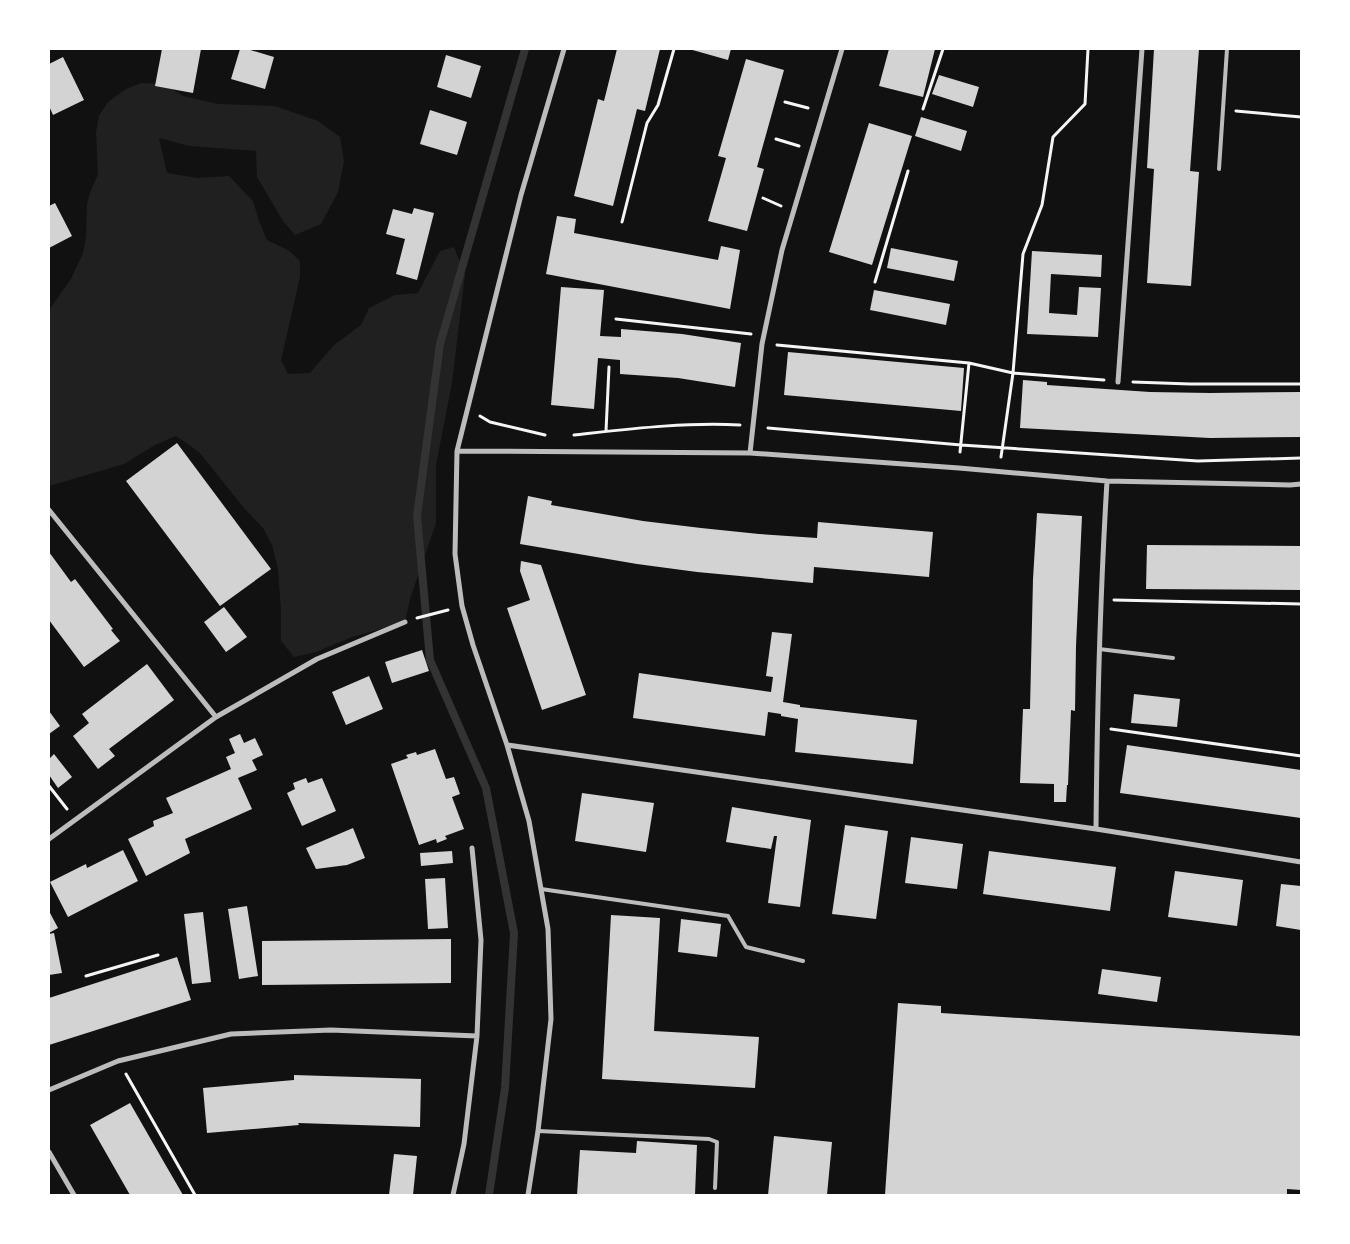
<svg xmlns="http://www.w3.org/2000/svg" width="1350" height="1244" font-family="'Asap Condensed',sans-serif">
<rect width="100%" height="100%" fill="#111"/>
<path fill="#202020" d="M 141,83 L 164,84 L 183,96 L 218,104 L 275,106 L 318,121 L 340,137 L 344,161 L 338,192 L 321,224 L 295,235 L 283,221 L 257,177 L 256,151 L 189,146 L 159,138 L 167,173 L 197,178 L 229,176 L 253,201 L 259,221 L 267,240 L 288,250 L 300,261 L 300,277 L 281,360 L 288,374 L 310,373 L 334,345 L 361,325 L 369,308 L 395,295 L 418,293 L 440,251 L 454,247 L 465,275 L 452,383 L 436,465 L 436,523 L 410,599 L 405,622 L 352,637 L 316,652 L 294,657 L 281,641 L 281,610 L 278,569 L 272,545 L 263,528 L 244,508 L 199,452 L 176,436 L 155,445 L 124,464 L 49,486 L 49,310 L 71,279 L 83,253 L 86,237 L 87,204 L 90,193 L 98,174 L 96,132 L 99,116 L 108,102 L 126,89 Z"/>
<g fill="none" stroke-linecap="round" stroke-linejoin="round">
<path stroke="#333" stroke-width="8" d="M 489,1195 L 505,1088 L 514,933 L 486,788 L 430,660 L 417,516 L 440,344 L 525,49"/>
</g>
<path fill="#d3d3d3" d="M 162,49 L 201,49 L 193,93 L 155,86 Z
M 240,49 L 247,49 L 274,57 L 265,89 L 231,79 Z
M 617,49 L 660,49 L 645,111 L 637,109 L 613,206 L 574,196 L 598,99 L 604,101 Z
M 689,49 L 731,49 L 728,60 Z
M 889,49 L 935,49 L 923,97 L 879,86 Z
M 1154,49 L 1199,49 L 1190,171 L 1199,172 L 1191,286 L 1147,283 L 1154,169 L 1147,168 Z
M 446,55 L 481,66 L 471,98 L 437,87 Z
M 63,57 L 84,100 L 53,115 L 49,106 L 49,64 Z
M 746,59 L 784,70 L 757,167 L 764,169 L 747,231 L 708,221 L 726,158 L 718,156 Z
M 939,75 L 979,87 L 973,107 L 932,94 Z
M 430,110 L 467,122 L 457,155 L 420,144 Z
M 921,117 L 967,131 L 961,151 L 915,136 Z
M 869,123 L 912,136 L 872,265 L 829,252 Z
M 55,203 L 72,236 L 49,248 L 49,206 Z
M 414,208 L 434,213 L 417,280 L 396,274 L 405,239 L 386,234 L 393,209 L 412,214 Z
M 557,216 L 576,219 L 574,233 L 718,260 L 721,246 L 740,250 L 730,309 L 546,274 Z
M 891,248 L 958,261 L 954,281 L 887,268 Z
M 1032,251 L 1102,255 L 1101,277 L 1051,274 L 1049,313 L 1077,315 L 1079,287 L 1101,288 L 1098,337 L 1027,334 Z
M 561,287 L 604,290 L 600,336 L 621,337 L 621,329 L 682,334 L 741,343 L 735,387 L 678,378 L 620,374 L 620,360 L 598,358 L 594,409 L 551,405 Z
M 874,290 L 950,304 L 946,325 L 870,310 Z
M 788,352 L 964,368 L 961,411 L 784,395 Z
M 1023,380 L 1047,382 L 1047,385 L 1150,392 L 1210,393 L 1301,392 L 1301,437 L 1210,438 L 1020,428 Z
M 177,443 L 271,569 L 220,606 L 126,481 Z
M 528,496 L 552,501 L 551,505 L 643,521 L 701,528 L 759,534 L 817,538 L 818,522 L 933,532 L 929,577 L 814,567 L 813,583 L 697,572 L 637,564 L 520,544 Z
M 1037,513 L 1082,516 L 1076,646 L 1075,711 L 1071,710 L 1068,785 L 1067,785 L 1066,802 L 1054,802 L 1054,784 L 1020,783 L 1023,709 L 1030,709 L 1033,579 Z
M 1147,545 L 1301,546 L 1301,590 L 1146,589 Z
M 49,552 L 71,582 L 75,579 L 113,629 L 111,630 L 120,641 L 84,667 L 49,620 Z
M 521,561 L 541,565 L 586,695 L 542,710 L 507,608 L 530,600 L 520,571 Z
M 224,607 L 247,637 L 226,652 L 204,622 Z
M 772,632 L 792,634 L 783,702 L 800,705 L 800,707 L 917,720 L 913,764 L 795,752 L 798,719 L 781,716 L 781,714 L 768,712 L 765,736 L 633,718 L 639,673 L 771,692 L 773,677 L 766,676 Z
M 422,650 L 429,671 L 392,683 L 385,662 Z
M 147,664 L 174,700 L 109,749 L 115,756 L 98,769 L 73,736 L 89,723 L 82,714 Z
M 369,676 L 383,709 L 346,725 L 332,692 Z
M 1134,694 L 1180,699 L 1177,727 L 1131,723 Z
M 49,711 L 60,726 L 49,734 Z
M 240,734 L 244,743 L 255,738 L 263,755 L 252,760 L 257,770 L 238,778 L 252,809 L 185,839 L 190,853 L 146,876 L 128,839 L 154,826 L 153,821 L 173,813 L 166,798 L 231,769 L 226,757 L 235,753 L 229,739 Z
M 1127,745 L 1301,770 L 1301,818 L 1120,793 Z
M 435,749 L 446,779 L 454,777 L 460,794 L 452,797 L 464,829 L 445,836 L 447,839 L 437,843 L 436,839 L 419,845 L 391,764 L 408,758 L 406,755 L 416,752 L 417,755 Z
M 54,754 L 72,777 L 58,788 L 49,775 L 49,759 Z
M 306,778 L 308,783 L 322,778 L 336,811 L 302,826 L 287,793 L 295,789 L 293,783 Z
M 582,793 L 654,803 L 646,852 L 575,841 Z
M 732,807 L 811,820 L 800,907 L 768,903 L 777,836 L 774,836 L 771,849 L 726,842 Z
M 845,825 L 888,831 L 876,919 L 832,914 Z
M 353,828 L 365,858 L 347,865 L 316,869 L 306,848 Z
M 911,837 L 963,844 L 957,889 L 905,883 Z
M 123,850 L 138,881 L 68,917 L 50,882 L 86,864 L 87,868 Z
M 452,851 L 453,863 L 421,866 L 420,853 Z
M 989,851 L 1116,867 L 1110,911 L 983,894 Z
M 1175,871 L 1243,880 L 1237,926 L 1168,917 Z
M 445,878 L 448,928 L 428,929 L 425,879 Z
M 1281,884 L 1301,886 L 1301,930 L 1276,926 Z
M 247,906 L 258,976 L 239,979 L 228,909 Z
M 49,911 L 58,928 L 49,933 Z
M 203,912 L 211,982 L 192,984 L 184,914 Z
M 611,915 L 660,918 L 654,1031 L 759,1037 L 755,1088 L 602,1079 Z
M 681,919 L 721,924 L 717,957 L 678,952 Z
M 54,933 L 62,973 L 49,975 L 49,934 Z
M 451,939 L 451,983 L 262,985 L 262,941 Z
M 177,957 L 191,1000 L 49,1045 L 49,998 Z
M 1102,969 L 1161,977 L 1157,1002 L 1098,994 Z
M 898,1003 L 941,1006 L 941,1013 L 1301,1036 L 1301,1190 L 1287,1189 L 1287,1195 L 885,1195 Z
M 294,1075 L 421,1079 L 420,1127 L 298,1123 L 299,1125 L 207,1133 L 203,1088 L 294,1080 Z
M 130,1103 L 165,1164 L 183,1195 L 130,1195 L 90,1125 Z
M 774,1136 L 832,1142 L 827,1195 L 768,1195 Z
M 637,1141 L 697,1145 L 695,1195 L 577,1195 L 580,1150 L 636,1153 Z
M 394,1154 L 417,1156 L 413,1195 L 389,1195 Z"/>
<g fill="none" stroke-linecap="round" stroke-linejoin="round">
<path stroke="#f5f5f5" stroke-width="3" d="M 785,102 L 808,108
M 923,109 L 943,49
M 1236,111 L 1301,117
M 776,139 L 799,146
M 763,198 L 781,206
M 622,222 L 647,123 L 658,105 L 674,49
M 875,282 L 908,171
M 616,319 L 751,334
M 777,345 L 969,363 L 1013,373 L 1104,380
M 1133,382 L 1190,384 L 1301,384
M 480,416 L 490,422 L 545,435
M 768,428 L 961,445 L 1198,461 L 1301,458
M 606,431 L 609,367
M 574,435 C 629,429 685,422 740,425
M 960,452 L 969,363
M 1001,457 L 1013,373 L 1023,254 L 1042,205 L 1053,137 L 1085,104 L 1088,49
M 1114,600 L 1301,604
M 417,618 L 448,610
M 1111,729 L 1301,756
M 49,786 L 67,809
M 86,976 L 158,955
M 126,1074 L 195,1195"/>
<path stroke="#bcbcbc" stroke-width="4" d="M 1219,169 L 1227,49
M 1099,649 L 1173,658
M 541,889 L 728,916 L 746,947 L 803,961
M 538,1131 L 709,1139 L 717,1142 L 715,1188"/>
<path stroke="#bcbcbc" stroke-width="5" d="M 1118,382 L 1142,49
M 457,451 L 750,453 L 959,468 L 1107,481 L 1290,485 L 1301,484
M 750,453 L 762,344 L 782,250 L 842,49
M 49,510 L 216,717
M 507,745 L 1096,829 L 1301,862
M 1096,829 C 1097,713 1100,597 1107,481
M 49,839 L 216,717 L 317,659 L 405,622
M 49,1090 L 118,1061 L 231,1034 L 331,1030 L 477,1036
M 49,1152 L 74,1195
M 453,1195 L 464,1144 L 477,1036 L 481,940 L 472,848
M 528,1195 L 538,1131 L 551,1019 L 548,929 L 529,821 L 507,745 L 473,645 L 462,606 L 455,554 L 457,451 L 521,195 L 564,49"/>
</g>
<rect width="1350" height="1244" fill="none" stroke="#ffffff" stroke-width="100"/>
</svg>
